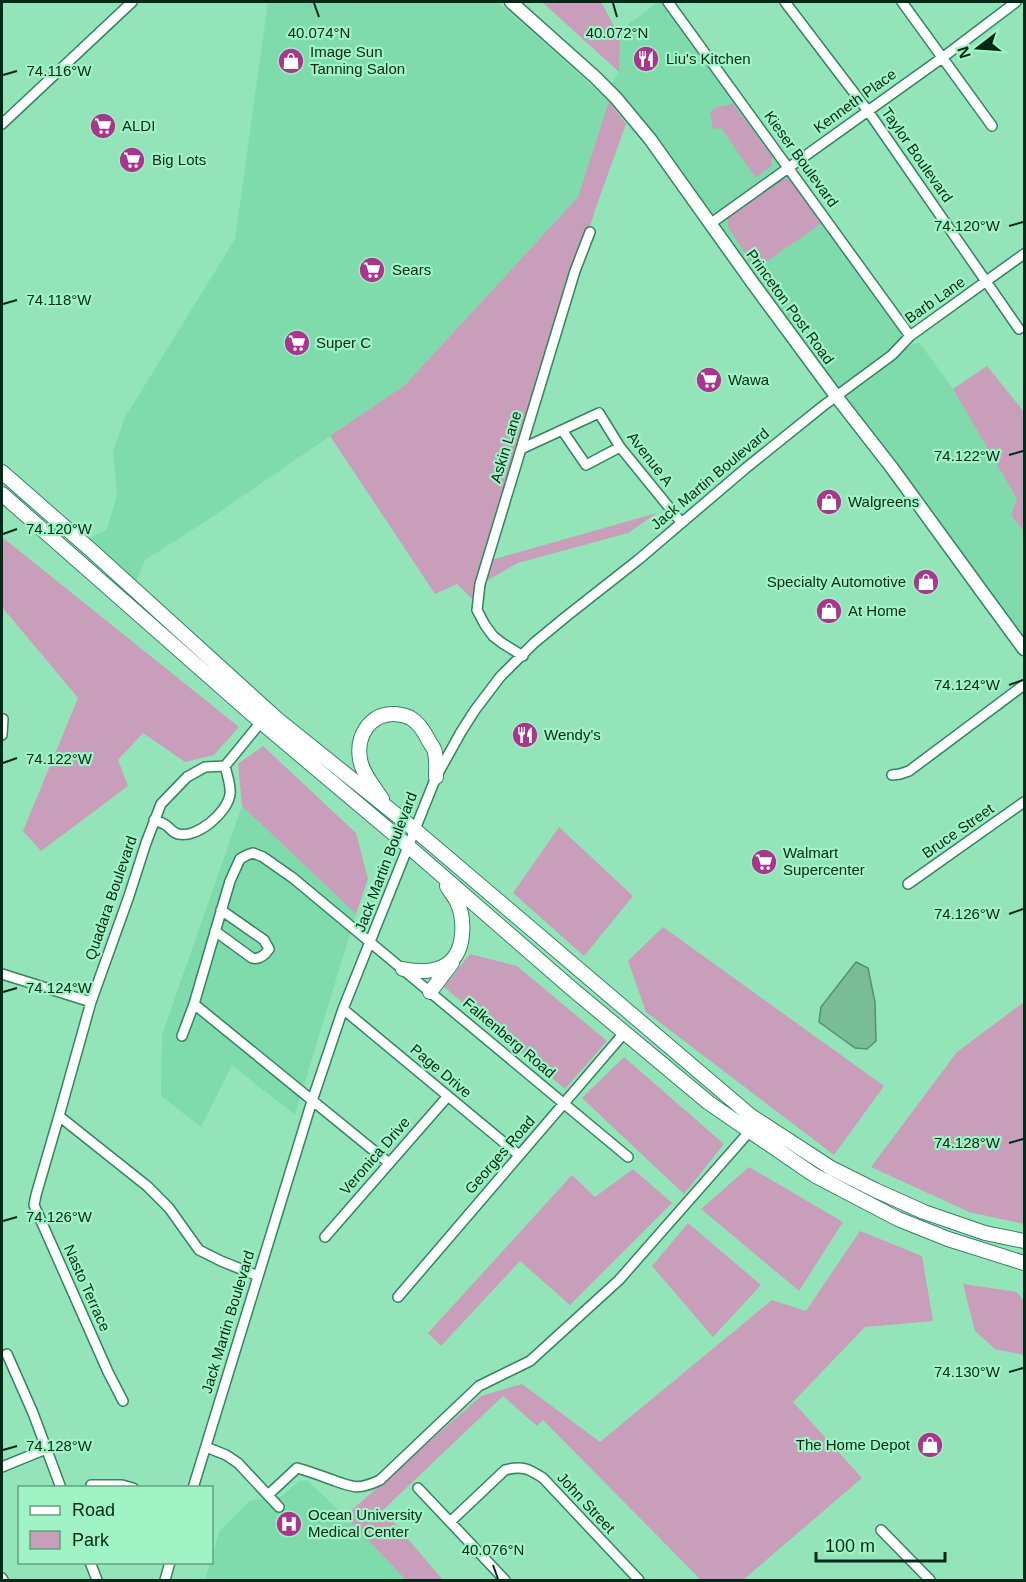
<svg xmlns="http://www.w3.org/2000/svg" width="1026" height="1582" font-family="Arial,sans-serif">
<rect width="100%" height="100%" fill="#93e5b9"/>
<path fill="#7fdbab" d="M 268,2 L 498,2 L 609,101 L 578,197 L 405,385 L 206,521 L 145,560 L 136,582 L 88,539 L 107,529 L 117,495 L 113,452 L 124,419 L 235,239 Z
M 658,2 L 668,2 L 789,167 L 902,334 L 892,355 L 919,342 L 953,389 L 1017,499 L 1011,515 L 1024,532 L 1024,649 L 609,88 L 619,72 L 620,37 L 617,33 Z
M 242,806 L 356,914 L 295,1115 L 232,1065 L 201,1127 L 161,1096 L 162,1035 Z
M 307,1480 L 345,1516 L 406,1580 L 205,1580 L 210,1563 L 212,1562 L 212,1557 L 219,1532 L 249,1501 L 282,1496 L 299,1481 Z"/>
<path fill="#c89eba" d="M 542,2 L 601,2 L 620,37 L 619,72 Z
M 609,101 L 626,124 L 596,207 L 484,562 L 657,513 L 628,533 L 518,563 L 476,587 L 475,602 L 457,584 L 435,594 L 330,436 L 405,385 L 578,197 Z
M 733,104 L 772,156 L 771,166 L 756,178 L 721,128 L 713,129 L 710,112 L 717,107 Z
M 781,178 L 789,179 L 822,223 L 763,264 L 751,262 L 728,227 L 728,215 Z
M 987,366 L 1024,412 L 1024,532 L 1011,515 L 1017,499 L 953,389 Z
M 2,537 L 239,727 L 214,755 L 185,762 L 143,733 L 118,760 L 128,786 L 41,851 L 23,831 L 78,698 L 2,607 Z
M 263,746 L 356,833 L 368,879 L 356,914 L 242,806 L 238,764 Z
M 559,827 L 633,896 L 584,956 L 513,893 Z
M 663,927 L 884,1086 L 834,1155 L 646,1012 L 628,961 Z
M 470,954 L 517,966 L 607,1041 L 565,1089 L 444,987 Z
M 1024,1002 L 1024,1224 L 969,1212 L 871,1167 L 957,1052 Z
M 624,1057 L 724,1144 L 684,1194 L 582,1098 Z
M 749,1167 L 843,1222 L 799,1291 L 701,1209 Z
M 633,1169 L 672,1203 L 570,1305 L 520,1261 L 441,1346 L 428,1333 L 572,1175 L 595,1197 Z
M 688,1223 L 761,1285 L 713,1337 L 652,1266 Z
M 860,1231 L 922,1256 L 933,1321 L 865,1327 L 793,1402 L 862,1478 L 743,1580 L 701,1580 L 543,1420 L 537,1426 L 503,1396 L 383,1510 L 443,1580 L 406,1580 L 345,1516 L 481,1396 L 522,1384 L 600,1442 L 772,1300 L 806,1311 Z
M 963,1284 L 1017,1292 L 1024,1301 L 1024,1355 L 995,1349 L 975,1331 Z"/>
<path fill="#79bc98" stroke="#569072" stroke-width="1.5" d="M 856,962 L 868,968 L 875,1002 L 876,1041 L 867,1049 L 855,1048 L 819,1022 L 821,1007 Z"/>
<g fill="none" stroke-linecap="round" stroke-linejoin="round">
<g stroke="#32855e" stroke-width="12">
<path id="minor" d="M 668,2 L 910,336
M 785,2 L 868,111 L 1019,329
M 902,2 L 992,126
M 2,124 L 132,2
M 710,224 L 942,58 L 1016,2
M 562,430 L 586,465 L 620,447
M 521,449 L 599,413 L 620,447 L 681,522
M 523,656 L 502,643 L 493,636 L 485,625 L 477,610 L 480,584 L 575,271 L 590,232
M 2,735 L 3,719
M 892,775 L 900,774 L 909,771 L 1024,685
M 154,820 C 159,822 164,823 167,826 C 171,829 173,833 178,834 C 197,839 228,812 230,794 C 231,785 227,775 225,766
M 908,884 L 1024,802
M 215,931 L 252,958 C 260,960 265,955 269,949 L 264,940 L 221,910
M 2,974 L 91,1002
M 343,1009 L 519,1155
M 182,1036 L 194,1004
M 59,1116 L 36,1195 L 34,1205 L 108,1372 L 123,1401
M 389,1163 L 194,1004 L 230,881 L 240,859 L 247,855 L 253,853 L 263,857 L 293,878 L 628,1157
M 325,1237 L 448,1096
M 258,1276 L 221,1261 L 199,1250 L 169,1208 L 147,1186 L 59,1116 L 91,1002 L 129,896 L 146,843 L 161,804 L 187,777 L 205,767 L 225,766 L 261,722
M 398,1297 L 625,1032
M 7,1354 L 33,1413 L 61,1488
M 206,1447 L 226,1455 L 238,1463 L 279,1507
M 2,1467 L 46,1449
M 91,1485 L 122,1485 L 133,1488
M 193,1488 L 312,1101 L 343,1009 L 436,777 L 461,732 L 475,710 L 500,677 L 534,643 L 568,615 L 638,560 L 746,468 L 823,406 L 892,355 L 910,336 L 1024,254
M 418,1488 L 505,1580
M 268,1495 L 297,1468 C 308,1471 319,1475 330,1479 C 352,1487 357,1491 380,1480 L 479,1386 L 530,1361 L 619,1280 L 749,1132
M 450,1522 L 505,1470 C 522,1465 529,1469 543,1478 L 639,1580
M 881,1530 L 930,1580
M 90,1562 L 97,1580
M 2,1578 L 3,1580
M 165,1580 L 170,1562"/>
</g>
<g stroke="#32855e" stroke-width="15">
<path id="major" d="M 511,2 L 595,77 L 616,98 L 650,139 L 752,282 L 836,396 L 892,468 L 980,589 L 1024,649"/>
</g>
<g stroke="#32855e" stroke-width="16">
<path id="highway" d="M 2,472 L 91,550 L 277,719 L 414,829 L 751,1116 L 831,1168 L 875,1190 L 924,1212 L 985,1233 L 1024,1241
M 2,494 L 261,722 L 408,846 L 571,988 L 709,1103 L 814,1175 L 898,1219 L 948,1239 L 1024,1263
M 382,799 C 374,787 362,773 360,759 C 356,736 370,713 395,714 C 401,715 407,715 412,719 C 420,724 425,733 429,741 C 431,745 435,749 435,753 C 437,761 436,769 436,777
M 403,969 C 432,975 459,969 462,935 C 463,924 462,912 457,902 C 455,897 450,892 447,886
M 430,992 L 452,963"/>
</g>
<use href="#minor" stroke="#fff" stroke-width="9"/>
<use href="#major" stroke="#fff" stroke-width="12"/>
<use href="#highway" stroke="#fff" stroke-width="14"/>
</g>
<path fill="none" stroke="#052918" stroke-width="2" d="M 314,3 L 319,17M 613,3 L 617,17M 3,75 L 17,71M 1009,226 L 1023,222M 3,304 L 17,300M 1009,455 L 1023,451M 3,534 L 17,529M 1009,685 L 1023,680M 3,763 L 17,758M 1009,914 L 1023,909M 3,992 L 17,988M 1009,1143 L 1023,1139M 3,1221 L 17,1217M 1009,1372 L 1023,1368M 3,1450 L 17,1446M 493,1565 L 498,1579"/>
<defs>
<g id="restaurant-disc" transform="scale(1.35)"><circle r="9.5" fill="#aa358d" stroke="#a0f3c5"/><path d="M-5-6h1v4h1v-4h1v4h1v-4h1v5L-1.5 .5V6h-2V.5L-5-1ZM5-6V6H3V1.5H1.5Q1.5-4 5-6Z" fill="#fff"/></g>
<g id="shop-disc" transform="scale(1.35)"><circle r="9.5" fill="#aa358d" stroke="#a0f3c5"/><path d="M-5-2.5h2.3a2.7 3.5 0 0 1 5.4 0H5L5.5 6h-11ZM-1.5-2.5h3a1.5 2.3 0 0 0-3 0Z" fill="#fff"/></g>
<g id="supermarket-disc" transform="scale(1.35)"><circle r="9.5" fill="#aa358d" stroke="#a0f3c5"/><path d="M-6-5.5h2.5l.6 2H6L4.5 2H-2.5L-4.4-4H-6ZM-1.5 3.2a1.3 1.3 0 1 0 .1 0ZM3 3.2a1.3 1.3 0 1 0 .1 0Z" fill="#fff"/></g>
<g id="hospital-disc" transform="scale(1.35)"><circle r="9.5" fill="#aa358d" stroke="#a0f3c5"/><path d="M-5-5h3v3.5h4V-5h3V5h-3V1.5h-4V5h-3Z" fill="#fff"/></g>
</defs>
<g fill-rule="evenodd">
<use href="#restaurant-disc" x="646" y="59"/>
<use href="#shop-disc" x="291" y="61"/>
<use href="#supermarket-disc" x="103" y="126"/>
<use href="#supermarket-disc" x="132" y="160"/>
<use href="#supermarket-disc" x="372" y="270"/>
<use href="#supermarket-disc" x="297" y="343"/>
<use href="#supermarket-disc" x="709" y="380"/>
<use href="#shop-disc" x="829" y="502"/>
<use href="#shop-disc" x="926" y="582"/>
<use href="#shop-disc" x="829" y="611"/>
<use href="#restaurant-disc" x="525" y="735"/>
<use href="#supermarket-disc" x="764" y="862"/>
<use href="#shop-disc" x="930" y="1445"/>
<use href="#hospital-disc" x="289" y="1524"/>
</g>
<g text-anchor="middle" stroke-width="4.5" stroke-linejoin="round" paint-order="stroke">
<g font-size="15" fill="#052918" stroke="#a0f3c5" text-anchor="start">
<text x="310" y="57">Image Sun<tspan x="310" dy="17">Tanning Salon</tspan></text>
<text x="666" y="64">Liu's Kitchen</text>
<text x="122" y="131">ALDI</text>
<text x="152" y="165">Big Lots</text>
<text x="392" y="275">Sears</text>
<text x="316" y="348">Super C</text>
<text x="728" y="385">Wawa</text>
<text x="848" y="507">Walgreens</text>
<text x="906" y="587" text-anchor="end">Specialty Automotive</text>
<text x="848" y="616">At Home</text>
<text x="544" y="740">Wendy's</text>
<text x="783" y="858">Walmart<tspan x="783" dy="17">Supercenter</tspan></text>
<text x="910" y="1450" text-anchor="end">The Home Depot</text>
<text x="308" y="1520">Ocean University<tspan x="308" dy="17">Medical Center</tspan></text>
</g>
<g font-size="15" fill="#052918" stroke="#a0f3c5">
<text transform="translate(855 101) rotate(-36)" y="5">Kenneth Place</text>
<text transform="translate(917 155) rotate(55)" y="5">Taylor Boulevard</text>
<text transform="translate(801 159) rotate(54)" y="5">Kieser Boulevard</text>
<text transform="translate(935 300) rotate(-35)" y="5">Barb Lane</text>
<text transform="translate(790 307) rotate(54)" y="5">Princeton Post Road</text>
<text transform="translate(506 447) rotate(-73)" y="5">Askin Lane</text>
<text transform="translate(650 459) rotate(52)" y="5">Avenue A</text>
<text transform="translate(710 479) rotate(-40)" y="5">Jack Martin Boulevard</text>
<text transform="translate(958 831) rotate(-35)" y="5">Bruce Street</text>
<text transform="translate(386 862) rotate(-69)" y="5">Jack Martin Boulevard</text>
<text transform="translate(111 898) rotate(-71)" y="5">Quadara Boulevard</text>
<text transform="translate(509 1038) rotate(40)" y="5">Falkenberg Road</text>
<text transform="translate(441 1071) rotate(40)" y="5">Page Drive</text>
<text transform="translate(500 1155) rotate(-49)" y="5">Georges Road</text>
<text transform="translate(375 1156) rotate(-49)" y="5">Veronica Drive</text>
<text transform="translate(87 1288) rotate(66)" y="5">Nasto Terrace</text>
<text transform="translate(228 1322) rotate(-73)" y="5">Jack Martin Boulevard</text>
<text transform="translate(586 1503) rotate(47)" y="5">John Street</text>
</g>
</g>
<g font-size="15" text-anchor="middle" fill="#052918" stroke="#a0f3c5" stroke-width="4.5" stroke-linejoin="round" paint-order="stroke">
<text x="319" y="38">40.074°N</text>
<text x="617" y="38">40.072°N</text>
<text x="59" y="76">74.116°W</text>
<text x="967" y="231">74.120°W</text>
<text x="59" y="305">74.118°W</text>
<text x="967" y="461">74.122°W</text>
<text x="59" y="534">74.120°W</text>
<text x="967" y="690">74.124°W</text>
<text x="59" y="764">74.122°W</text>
<text x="967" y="919">74.126°W</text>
<text x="59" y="993">74.124°W</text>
<text x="967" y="1148">74.128°W</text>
<text x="59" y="1222">74.126°W</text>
<text x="967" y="1377">74.130°W</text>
<text x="59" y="1451">74.128°W</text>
<text x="493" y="1555">40.076°N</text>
</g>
<rect width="1026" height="1582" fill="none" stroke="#052918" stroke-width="6"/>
<rect x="18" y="1486" width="195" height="78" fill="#a0f3c5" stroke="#62a280" stroke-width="1.5"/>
<rect x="30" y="1506" width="30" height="9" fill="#ffffff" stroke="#62a280" stroke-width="1.5"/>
<text x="72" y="1516" font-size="18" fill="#052918">Road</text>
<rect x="30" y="1531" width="30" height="18" fill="#c89eba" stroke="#62a280" stroke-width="1.5"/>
<text x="72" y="1546" font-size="18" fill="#052918">Park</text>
<g transform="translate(978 48) rotate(253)" stroke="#a0f3c5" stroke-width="4.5" paint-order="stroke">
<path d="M0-4.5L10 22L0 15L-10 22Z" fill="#052918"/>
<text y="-9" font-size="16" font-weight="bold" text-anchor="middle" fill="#052918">N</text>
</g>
<path d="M816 1552v9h129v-9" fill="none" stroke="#052918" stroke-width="3"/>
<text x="825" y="1552" font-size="18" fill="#052918" stroke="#a0f3c5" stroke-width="4.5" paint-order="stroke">100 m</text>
</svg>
